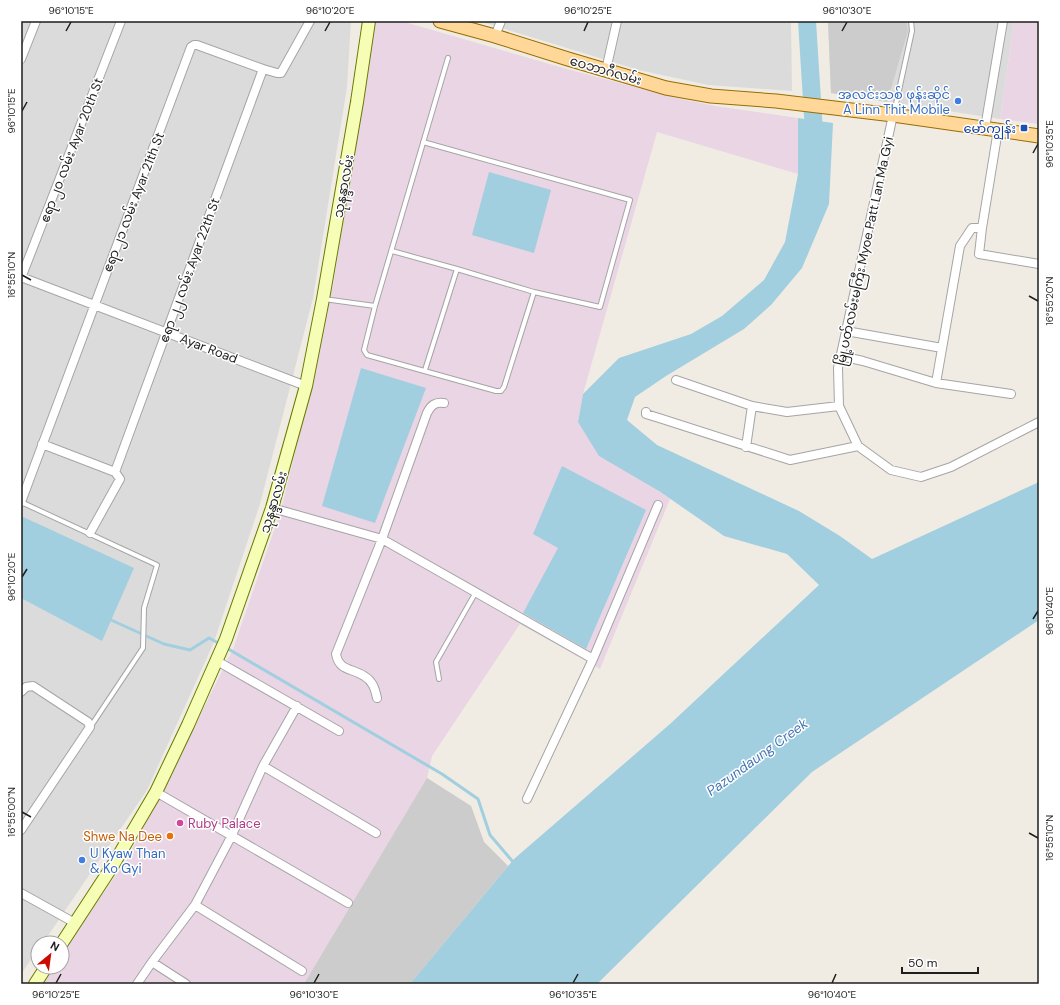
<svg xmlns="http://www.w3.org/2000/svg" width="1060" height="1005" font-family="'DM Sans','Noto Sans Myanmar',sans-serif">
<rect width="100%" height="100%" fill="#f0ece3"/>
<path fill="#dcdbdb" d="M 21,21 L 351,21 L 347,87 L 313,298 L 260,504 L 214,642 L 147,790 L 43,943 L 38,943 L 38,950 L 21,974 Z
M 479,21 L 791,21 L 792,91 L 708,85 L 639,70 Z
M 828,21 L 1014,21 L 1000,119 L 831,93 Z"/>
<path fill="#e9d5e4" d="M 376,21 L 401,21 L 567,69 L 672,97 L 715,106 L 798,118 L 798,174 L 657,132 L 583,394 L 578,422 L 659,491 L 670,499 L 600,669 L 520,624 L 432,756 L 427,778 L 471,806 L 484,842 L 508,866 L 410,984 L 39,984 L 51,967 L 62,967 L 62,952 L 126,861 L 166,784 L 233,649 L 281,510 L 311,387 L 333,285 L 363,99 L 371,23 Z
M 1014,21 L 1039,21 L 1039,124 L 1000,119 Z"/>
<path fill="#ccc" d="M 828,21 L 906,21 L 908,31 L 887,102 L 831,93 Z
M 427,778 L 471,806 L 484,842 L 508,866 L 410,984 L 304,984 Z"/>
<path fill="#a1cfe0" d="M 798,118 L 833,123 L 829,204 L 802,268 L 771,305 L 744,329 L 666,376 L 635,397 L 627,420 L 657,445 L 799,511 L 840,536 L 872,559 L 1039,482 L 1039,620 L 812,772 L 597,984 L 410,984 L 514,859 L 670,724 L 819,585 L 787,554 L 724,536 L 659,491 L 599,456 L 578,422 L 583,394 L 619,358 L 691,334 L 722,316 L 764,280 L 785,242 L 798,174 Z
M 489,172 L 551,190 L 534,253 L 472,235 Z
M 361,368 L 426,388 L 375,523 L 322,506 Z
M 562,466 L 646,510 L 586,649 L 523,613 L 558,548 L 533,534 Z
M 21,516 L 134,568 L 102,641 L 21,598 Z"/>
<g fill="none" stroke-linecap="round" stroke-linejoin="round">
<path stroke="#a1cfe0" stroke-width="3" d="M 111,620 L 164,644 L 190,650 L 209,638 L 220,644
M 225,647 L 442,774 L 478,799 L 490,835 L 514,863"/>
<path stroke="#a1cfe0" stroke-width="18" d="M 807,21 L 814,132 L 813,144"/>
<g stroke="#a5a5a5" stroke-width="6">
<path id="service" d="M 894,113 L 912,31 L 911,21
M 392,251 L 457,269 L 534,292 L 600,307 L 630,200 L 423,142
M 324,299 L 375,306 L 448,58
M 375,306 L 364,350 L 367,355 L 496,391 L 501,391 L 504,387 L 534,292
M 425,370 L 457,269
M 21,502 L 157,565 L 144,608 L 143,648 L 91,726
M 439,679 L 436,662 L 476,592"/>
</g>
<g stroke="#a5a5a5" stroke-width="10">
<path id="minor" d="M 495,36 L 501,21
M 21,59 L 36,21
M 606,70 L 617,21
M 893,115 L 838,368 L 839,406 L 858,446 L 891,470 L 921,477 L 951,467 L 1039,422
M 985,128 L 1003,21
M 998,130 L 982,228 L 979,254 L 1039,264
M 21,277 L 306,386
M 21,278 L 121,21
M 846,331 L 942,348
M 841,356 L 863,361 L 936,383 L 1011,394
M 676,380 L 752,406 L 787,412 L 839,406
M 936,383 L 960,246 L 972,228 L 982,228
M 646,412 L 646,414 L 659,418 L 790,460 L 858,446
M 42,444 L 115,472 L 120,479 L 90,533
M 746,447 L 752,406
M 115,472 L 263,69
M 21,502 L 191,47 L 194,45 L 197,45 L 263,69 L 277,73 L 281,73 L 310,21
M 272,508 L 382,539 L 593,659
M 217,661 L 339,731
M 21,692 L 26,687 L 33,686 L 88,722 L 90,727 L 21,830
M 377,698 C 375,689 373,681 364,676 C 352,668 339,671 336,654 L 382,539 L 427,413 C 431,405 435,402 444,403
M 263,766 L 376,833
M 156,792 L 348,903
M 527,799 L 593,659 L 658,505
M 21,893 L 75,923
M 195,905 L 302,971
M 152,962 L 186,984
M 137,984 L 152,962 L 195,905 L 231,837 L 263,766 L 297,706"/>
</g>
<g stroke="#677a00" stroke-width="14">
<path id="secondary" d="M 62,943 L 113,865 L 156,792 L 188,725 L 226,639 L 272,508 L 306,386 L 323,299 L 357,102 L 369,21
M 35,984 L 46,967"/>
</g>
<g stroke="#986d00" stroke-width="15">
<path id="primary" d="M 440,21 L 495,36 L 568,59 L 666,88 L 711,96 L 776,101 L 893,115 L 1039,136"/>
</g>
<use href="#service" stroke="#fff" stroke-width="4"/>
<use href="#minor" stroke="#fff" stroke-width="8"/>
<use href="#secondary" stroke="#f6fdb4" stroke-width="12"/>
<use href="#primary" stroke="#ffd899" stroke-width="13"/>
</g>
<path fill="none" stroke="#1e1e1e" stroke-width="1.5" d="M 66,31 L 71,22M 325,31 L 330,22M 584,31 L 588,22M 842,31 L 847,22M 22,111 L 27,102M 1033,153 L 1038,144M 22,275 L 31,280M 1029,296 L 1038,301M 22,577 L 27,569M 1033,619 L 1038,611M 22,812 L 31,817M 1029,833 L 1038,838M 56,983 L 61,974M 314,983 L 319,974M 573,983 L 578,974M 832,983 L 836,974"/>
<g fill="#3f7fe0" stroke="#fff" stroke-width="1.5">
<circle cx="958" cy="101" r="4"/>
<circle cx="82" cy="860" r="4"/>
</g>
<rect fill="#1a4fb4" stroke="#fff" stroke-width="1.5" x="1020" y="124" width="8" height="8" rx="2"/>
<circle fill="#d1479c" stroke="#fff" stroke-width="1.5" cx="180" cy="823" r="4"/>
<circle fill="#e8710a" stroke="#fff" stroke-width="1.5" cx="170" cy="836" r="4"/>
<g text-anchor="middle" stroke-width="3" stroke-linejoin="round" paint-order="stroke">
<g font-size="13" fill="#1e1e1e" stroke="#fff">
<text transform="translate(606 70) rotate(16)" y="5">ဝေဘာဂီလမ်း</text>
<text transform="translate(71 150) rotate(-69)" y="5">ဧရာ ၂၀ လမ်း Ayar 20th St</text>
<text transform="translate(343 186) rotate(-80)" y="5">သုနန္ဒာလမ်း</text>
<text transform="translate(133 202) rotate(-69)" y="5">ဧရာ ၂၁ လမ်း Ayar 21th St</text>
<text transform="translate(864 251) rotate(-78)" y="5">မြို့ပတ်လမ်းမကြီး Myoe Patt Lan Ma Gyi</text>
<text transform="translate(189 270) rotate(-70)" y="5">ဧရာ ၂၂ လမ်း Ayar 22th St</text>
<text transform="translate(209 348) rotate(21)" y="5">Ayar Road</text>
<text transform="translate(273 502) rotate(-73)" y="5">သုနန္ဒာလမ်း</text>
</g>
<g font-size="13" fill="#366cbe" stroke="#fff" text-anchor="end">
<text x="950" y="99">အလင်းသစ် ဖုန်းဆိုင်<tspan x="950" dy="15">A Linn Thit Mobile</tspan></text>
<text x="90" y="858" text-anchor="start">U Kyaw Than<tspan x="90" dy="15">&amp; Ko Gyi</tspan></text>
</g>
<g font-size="13" fill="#164399" stroke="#fff" text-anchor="end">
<text x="1016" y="133">မော်ကျွန်း</text>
</g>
<g font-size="13" fill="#b23c85" stroke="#fff" text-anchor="start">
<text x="188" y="828">Ruby Palace</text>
</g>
<g font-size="13" fill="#c56008" stroke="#fff" text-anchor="end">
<text x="162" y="841">Shwe Na Dee</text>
</g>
<g font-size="14" font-style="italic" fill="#4477b4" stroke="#fff">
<text transform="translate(757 757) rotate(-36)" y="5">Pazundaung Creek</text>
</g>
</g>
<rect width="1060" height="1005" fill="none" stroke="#ffffff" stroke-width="44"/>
<g transform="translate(50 955) rotate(29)"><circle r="19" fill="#ffffff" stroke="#a5a5a5"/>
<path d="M0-3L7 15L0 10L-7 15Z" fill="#cc0a00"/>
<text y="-6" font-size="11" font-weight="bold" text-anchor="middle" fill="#1e1e1e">N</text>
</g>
<path d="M902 967v6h76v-6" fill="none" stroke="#1e1e1e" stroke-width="2"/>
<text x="908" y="967" font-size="12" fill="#1e1e1e" stroke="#ffffff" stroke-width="3" paint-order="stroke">50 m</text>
<rect x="22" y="22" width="1016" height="961" fill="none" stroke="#1e1e1e" stroke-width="1.5"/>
<g font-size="10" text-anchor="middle" fill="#1e1e1e">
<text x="71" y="14">96°10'15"E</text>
<text x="330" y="14">96°10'20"E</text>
<text x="588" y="14">96°10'25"E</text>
<text x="847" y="14">96°10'30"E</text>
<text transform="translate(11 111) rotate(-90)" y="4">96°10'15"E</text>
<text transform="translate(1049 144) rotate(-90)" y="4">96°10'35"E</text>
<text transform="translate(11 275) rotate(-90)" y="4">16°55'10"N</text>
<text transform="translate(1049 301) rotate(-90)" y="4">16°55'20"N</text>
<text transform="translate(11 577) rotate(-90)" y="4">96°10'20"E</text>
<text transform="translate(1049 611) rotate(-90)" y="4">96°10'40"E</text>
<text transform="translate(11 812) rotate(-90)" y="4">16°55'00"N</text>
<text transform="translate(1049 838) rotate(-90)" y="4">16°55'10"N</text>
<text x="56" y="998">96°10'25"E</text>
<text x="314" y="998">96°10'30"E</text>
<text x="573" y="998">96°10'35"E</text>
<text x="832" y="998">96°10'40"E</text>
</g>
</svg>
